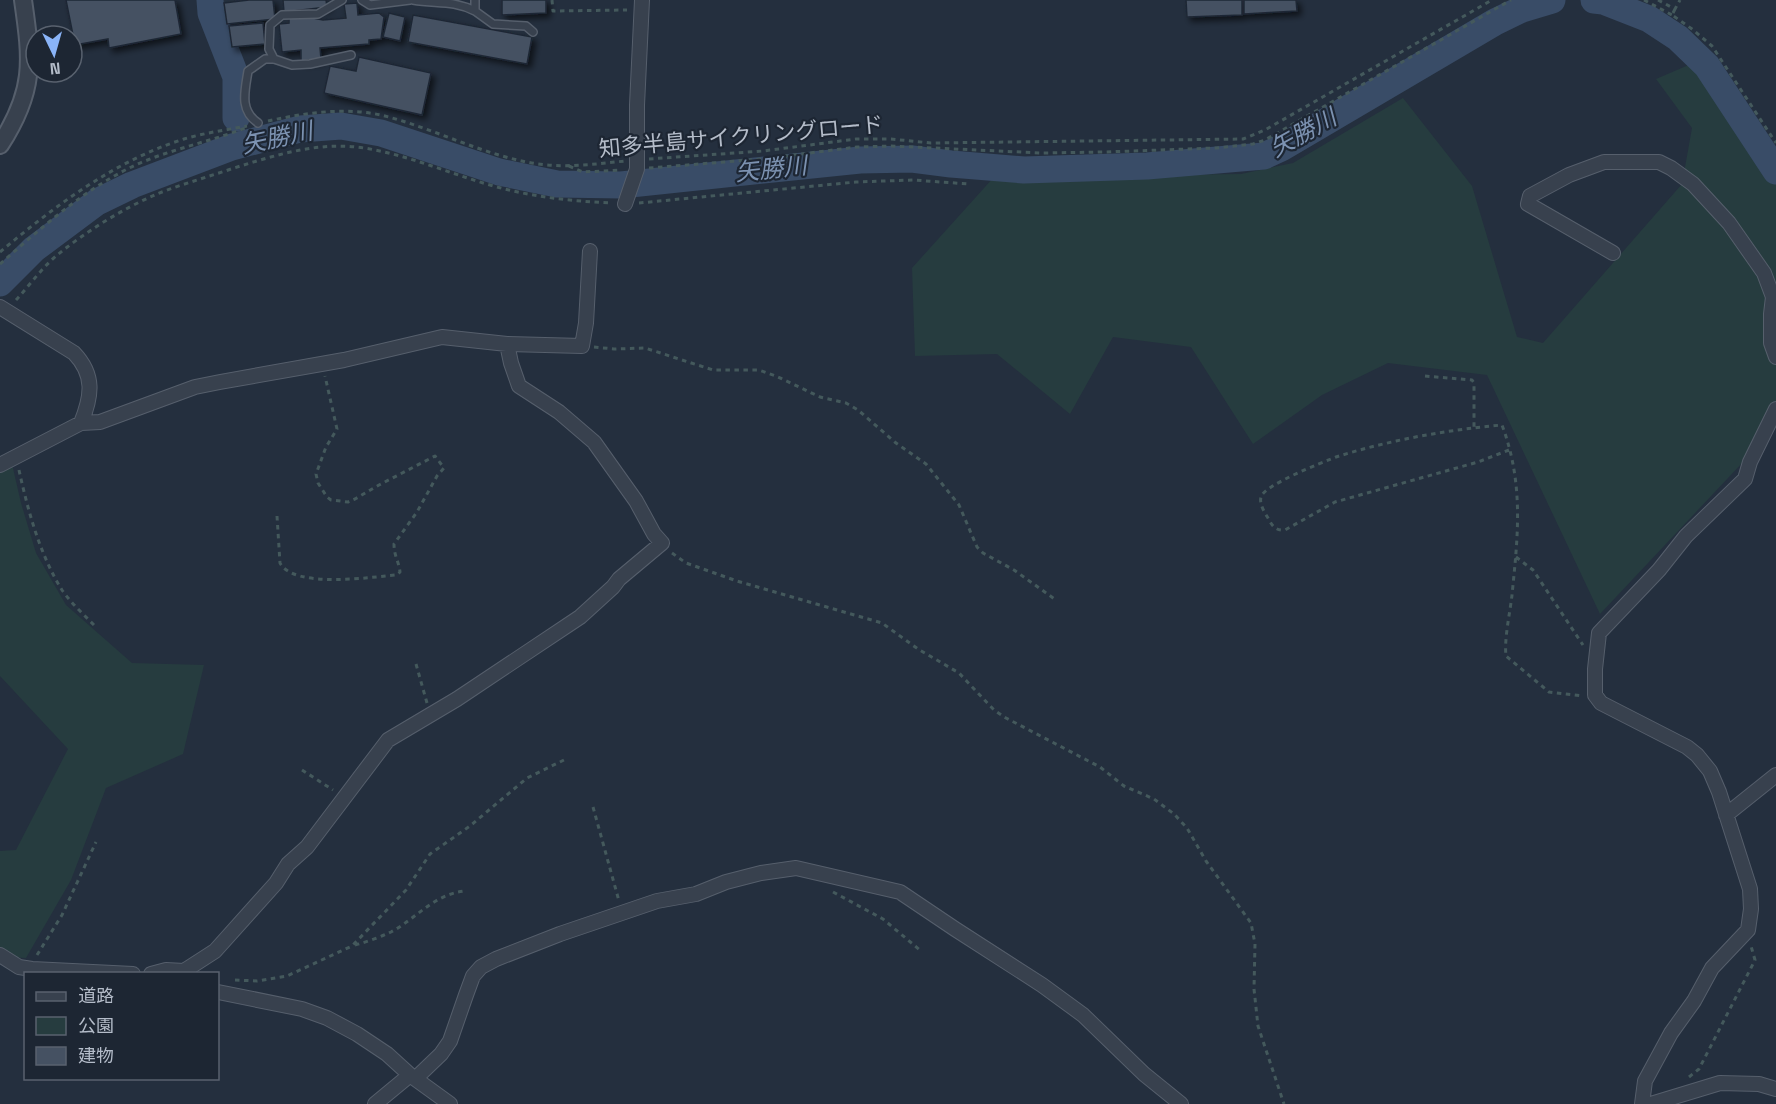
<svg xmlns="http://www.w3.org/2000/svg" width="1776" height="1104" font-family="'Space Grotesk','Noto Sans JP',sans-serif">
<defs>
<filter id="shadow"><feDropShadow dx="4" dy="4" stdDeviation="3" flood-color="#0009"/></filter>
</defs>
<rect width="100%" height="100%" fill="#242f3e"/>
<path fill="#263c3f" d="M 1691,64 L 1776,177 L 1776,427 L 1600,614 L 1487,375 L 1388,363 L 1322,395 L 1253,444 L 1191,347 L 1113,337 L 1070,414 L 997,354 L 915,356 L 912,268 L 994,177 L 1241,174 L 1293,163 L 1403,98 L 1472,186 L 1517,337 L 1543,343 L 1682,184 L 1692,128 L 1656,79 Z
M 12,464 L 21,503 L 36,553 L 66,605 L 132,663 L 204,665 L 183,754 L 106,788 L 71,880 L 26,958 L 11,957 L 0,948 L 0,851 L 16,850 L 68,749 L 0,676 L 0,471 Z"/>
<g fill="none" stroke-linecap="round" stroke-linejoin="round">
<path stroke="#394c67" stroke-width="27" d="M 210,0 L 211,13 L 236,77 L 236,118
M 1594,0 L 1603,1 L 1649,19 L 1678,38 L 1707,66 L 1776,171
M 0,283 L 34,249 L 97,202 L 132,185 L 232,147 L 300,129 L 341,126 L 381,133 L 499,172 L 557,184 L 621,185 L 860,160 L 912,159 L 951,164 L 1024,170 L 1147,166 L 1264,156 L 1281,148 L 1495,22 L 1522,9 L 1552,0"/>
</g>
<path fill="#455162" stroke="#1f2835" stroke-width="1.5" filter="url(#shadow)" d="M 66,0 L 175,0 L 181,34 L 109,48 L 108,39 L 75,45 Z
M 249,0 L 273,0 L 275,19 L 227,24 L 224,3 Z
M 283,0 L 326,0 L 327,7 L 284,12 Z
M 502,0 L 546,0 L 546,13 L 502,15 Z
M 1186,0 L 1242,0 L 1242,15 L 1187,17 Z
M 1244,0 L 1296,0 L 1297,11 L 1244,14 Z
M 357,3 L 358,15 L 379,13 L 384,17 L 381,39 L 369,40 L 369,44 L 320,48 L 321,59 L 301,61 L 301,50 L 282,52 L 279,24 L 289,23 L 289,18 L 303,16 L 323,20 L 346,18 L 344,4 Z
M 389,13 L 405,17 L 400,41 L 383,37 Z
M 413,15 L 532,37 L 527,64 L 408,42 Z
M 263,23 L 265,44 L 232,47 L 229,26 Z
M 359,57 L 431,73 L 422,115 L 324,93 L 330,66 L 356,71 Z"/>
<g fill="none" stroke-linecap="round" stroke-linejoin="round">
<g stroke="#565f6c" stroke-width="10">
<path id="service" d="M 362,0 L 370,5 L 410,0
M 413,0 C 437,4 452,0 475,11
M 475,0 L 475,11 L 493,24 L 526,26 L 533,32
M 274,59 L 269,49 L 270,25 L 282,15 L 318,14 L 342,0
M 258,123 C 239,110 245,91 248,71 L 265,59 L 274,59 L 292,65 L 310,64 L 351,55"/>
</g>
<g stroke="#565f6c" stroke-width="16">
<path id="minor" d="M 625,204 L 637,169 L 637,105 L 642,0
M 1613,253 L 1528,204 L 1530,196 L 1569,175 L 1604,162 L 1659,162 L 1671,168 L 1693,184 L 1729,223 L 1764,273 L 1773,297 L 1771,314 L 1771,343 L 1776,357
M 0,307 L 74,353 C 95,375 92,396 81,423
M 0,465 L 81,423 L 100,422 L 195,387 L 220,382 L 344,360 L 442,337 L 507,344 L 582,346 L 586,323 L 590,251
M 1726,815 L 1776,775
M 0,955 L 19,967 L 32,969 L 133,974
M 151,974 L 166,970 L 184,971 L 215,951 L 276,883 L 288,864 L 307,847 L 388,740 L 457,699 L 580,617 L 613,587 L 619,579 L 662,543 L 654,534 L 636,501 L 594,442 L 559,412 L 519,386 L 511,363 L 507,344
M 218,992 L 302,1009 L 327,1018 L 357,1034 L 387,1054 L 410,1075 L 450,1104
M 416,1078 L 441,1054 L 450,1041 L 466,995 L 473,976 L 481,967 L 496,959 L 560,934 L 657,901 L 696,894 L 726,882 L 761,873 L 796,868 L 900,892 L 955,929 L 1042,985 L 1083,1015 L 1144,1074 L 1181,1104
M 375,1104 L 410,1075
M 1642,1104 L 1645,1081 L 1671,1033 L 1694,1001 L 1712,968 L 1748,930 L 1751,909 L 1750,889 L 1719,792 L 1710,771 L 1697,755 L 1687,747 L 1601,703 L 1595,695 L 1595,669 L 1599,633 L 1659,570 L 1686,536 L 1745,479 L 1750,462 L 1776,409
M 1651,1104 L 1720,1083 L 1759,1084 L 1776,1089"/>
</g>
<g stroke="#565f6c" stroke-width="20">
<path id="tertiary" d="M 0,145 C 35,91 32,62 23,0"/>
</g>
<path stroke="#44595c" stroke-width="3" stroke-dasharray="4.5 4.5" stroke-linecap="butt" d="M 552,0 L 553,11 L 627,10
M 1644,0 L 1672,15
M 1658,0 L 1675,9 L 1680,0
M 1675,9 L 1672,15 L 1692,29 L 1712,46 L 1776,143
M 268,121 C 305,113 343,107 381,115 C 434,128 484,156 538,164 C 567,168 596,164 625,161
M 649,159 L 763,151 L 856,139 L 891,139 L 931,143 L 1243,139 L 1265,130 L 1492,0
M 569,166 L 583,172 L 621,170
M 649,168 L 762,159 L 857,147 L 891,146 L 1041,153 L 1105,152 L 1216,148 L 1253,144 L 1265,140 L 1511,0
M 639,203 L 856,182 L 913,180 L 969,184
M 0,252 C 55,206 114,161 184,139 C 204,133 226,130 247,126
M 0,264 C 37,232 74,198 118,174 C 158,151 205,144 248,127
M 16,300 C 29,286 41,269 56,256 C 85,232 122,209 157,194 C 182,184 208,177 234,168 C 276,155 319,141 364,148 C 408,155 448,173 490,185 C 531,197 570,201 612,203
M 594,347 L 614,349 L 645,348 L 713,370 L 759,370 L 776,376 L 820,397 L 846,403 L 858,410 L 896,443 L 926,464 L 959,505 L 977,547 L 983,553 L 1014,570 L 1056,600
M 1425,376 L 1472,380 L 1474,383 L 1474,428
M 1509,450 L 1478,462 L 1335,502 L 1285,530 C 1276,531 1272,526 1268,518 C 1265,513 1259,504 1261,497 C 1264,485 1323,462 1336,457 C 1390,440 1446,430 1502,425 C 1524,484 1518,535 1512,595 C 1510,613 1504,639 1506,656 L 1549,692 L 1583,696
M 19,470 C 28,511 40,555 62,590 C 71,603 83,614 94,625
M 277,516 L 280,563 C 294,589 371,577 396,575 L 400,572 C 399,562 394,556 394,544 L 417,512 L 437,476 L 444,468 L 435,456 L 379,485 L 355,499 L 348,502 L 331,500 L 327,497 L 318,483 L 316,474 L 326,447 L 337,429 L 325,376
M 672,553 L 686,563 L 737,581 L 882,623 L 918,649 L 959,673 L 994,710 L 1006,718 L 1100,767 L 1124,786 L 1154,799 L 1174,814 L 1187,828 L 1206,861 L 1251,923 L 1255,944 L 1254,989 L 1258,1026 L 1284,1104
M 1516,557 L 1533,570 L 1583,645
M 416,664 L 427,703
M 302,770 L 333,790
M 593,807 L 619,901
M 833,892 L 883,919 L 921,951
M 355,945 C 367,942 380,937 391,932 C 417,918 434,894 465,891
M 37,955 L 62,915 L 96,842
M 235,980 L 257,981 L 287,976 L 352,946 L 406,890 L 430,854 L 470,826 L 527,778 L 566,759
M 1689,1077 L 1699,1069 L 1755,960 L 1751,946"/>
<use href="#service" stroke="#38414e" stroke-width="7"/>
<use href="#minor" stroke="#38414e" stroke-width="14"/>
<use href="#tertiary" stroke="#38414e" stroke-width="16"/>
</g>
<g text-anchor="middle" stroke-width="4.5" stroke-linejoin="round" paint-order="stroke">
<g font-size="22" fill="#b4bcc9" stroke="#1d2633">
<text transform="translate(741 136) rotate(-5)" y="8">知多半島サイクリングロード</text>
</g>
<g font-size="24" font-style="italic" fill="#7c92b1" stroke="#1d2633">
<text transform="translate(1303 133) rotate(-29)" y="8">矢勝川</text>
<text transform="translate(277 138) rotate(-12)" y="8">矢勝川</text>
<text transform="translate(771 169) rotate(-6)" y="8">矢勝川</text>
</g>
</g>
<rect x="24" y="972" width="195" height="108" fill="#1d2633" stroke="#59626f" stroke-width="1.5"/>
<rect x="36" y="992" width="30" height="9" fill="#38414e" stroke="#59626f" stroke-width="1.5"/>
<text x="78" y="1002" font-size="18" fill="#b4bcc9">道路</text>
<rect x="36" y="1017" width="30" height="18" fill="#263c3f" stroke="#59626f" stroke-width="1.5"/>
<text x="78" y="1032" font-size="18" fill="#b4bcc9">公園</text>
<rect x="36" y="1047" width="30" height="18" fill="#455162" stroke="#59626f" stroke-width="1.5"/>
<text x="78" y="1062" font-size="18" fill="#b4bcc9">建物</text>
<g transform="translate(54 54) rotate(175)"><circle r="28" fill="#1d2633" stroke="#59626f" stroke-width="1.5"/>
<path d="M0-4.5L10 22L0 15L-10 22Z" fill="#8ab4f8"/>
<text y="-9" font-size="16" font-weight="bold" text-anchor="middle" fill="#b4bcc9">N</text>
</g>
</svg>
